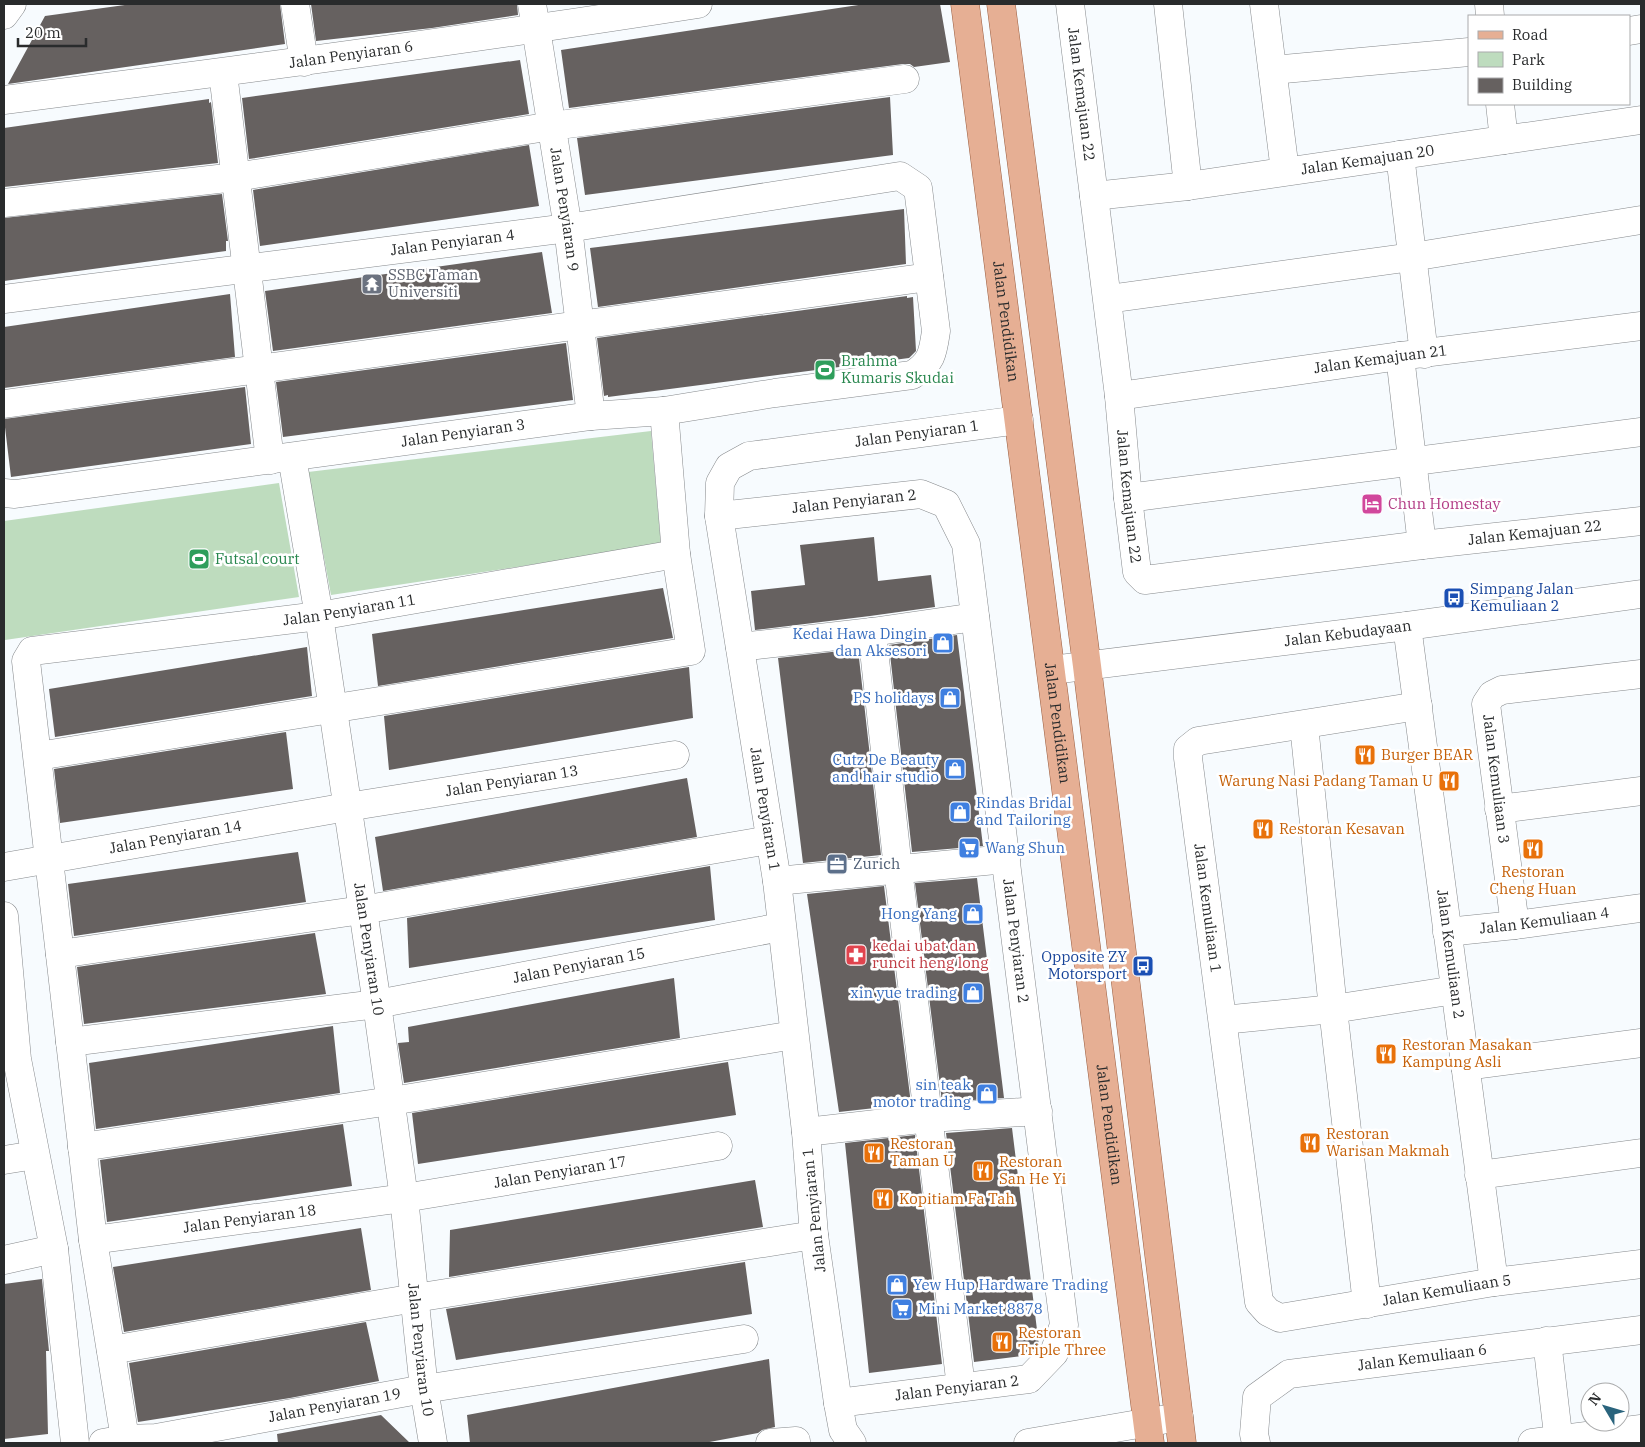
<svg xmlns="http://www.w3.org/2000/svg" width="1645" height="1447" font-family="'IBM Plex Serif',serif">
<rect width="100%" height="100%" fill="#f7fbfe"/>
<path fill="#bedcbe" d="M 651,431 L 661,545 L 331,595 L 308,472 Z
M 279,483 L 299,597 L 5,640 L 4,521 Z"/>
<path fill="#666160" d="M 132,4 L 280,4 L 285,44 L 8,84 L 45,16 Z
M 311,4 L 517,4 L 518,15 L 432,28 L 316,41 Z
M 865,4 L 940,4 L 950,62 L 914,67 L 910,64 L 903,64 L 569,108 L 561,50 Z
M 520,60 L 529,114 L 249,159 L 242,98 Z
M 890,97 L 893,155 L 585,195 L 577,138 Z
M 209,99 L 209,103 L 211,102 L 218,163 L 4,187 L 4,128 Z
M 529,145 L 539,206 L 260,246 L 253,190 Z
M 222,194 L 228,241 L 226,241 L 226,251 L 4,281 L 4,218 Z
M 904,209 L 906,264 L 598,307 L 590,248 Z
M 542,252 L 552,313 L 273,351 L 265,291 Z
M 230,294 L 235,357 L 4,388 L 4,327 Z
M 907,296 L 907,298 L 913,297 L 916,351 L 909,358 L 608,397 L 608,395 L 604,396 L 597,338 Z
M 566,343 L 573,400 L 283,437 L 276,382 Z
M 245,387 L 251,444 L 11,477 L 4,419 Z
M 874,537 L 878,581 L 931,575 L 935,607 L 870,616 L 755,630 L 751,591 L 805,585 L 800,545 Z
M 663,588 L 673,638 L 378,686 L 372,634 Z
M 957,635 L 983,846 L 912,852 L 889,645 Z
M 307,647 L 312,696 L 55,737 L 49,689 Z
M 858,649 L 881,855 L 803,863 L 778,658 Z
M 689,667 L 693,718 L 389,770 L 384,716 Z
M 286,732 L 293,789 L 60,823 L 54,769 Z
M 687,778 L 697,837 L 383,891 L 375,837 Z
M 298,852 L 306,902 L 74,936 L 68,884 Z
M 710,866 L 715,920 L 409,968 L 407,918 Z
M 977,878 L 1004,1098 L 942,1102 L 915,883 Z
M 884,886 L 911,1104 L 839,1112 L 807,894 Z
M 315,933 L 326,994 L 84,1024 L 77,967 Z
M 674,978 L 680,1038 L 404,1083 L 398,1043 L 409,1042 L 408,1027 Z
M 333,1026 L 340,1093 L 96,1129 L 89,1063 Z
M 728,1062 L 736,1115 L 418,1164 L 412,1113 Z
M 343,1124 L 352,1186 L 107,1222 L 100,1160 Z
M 1012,1128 L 1039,1346 L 1031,1355 L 974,1362 L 946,1133 Z
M 915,1135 L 942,1364 L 869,1373 L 845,1143 Z
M 755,1180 L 763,1227 L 449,1277 L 450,1230 Z
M 361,1228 L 371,1290 L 124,1332 L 113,1267 Z
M 745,1262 L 752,1314 L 456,1360 L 446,1309 Z
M 42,1279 L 49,1351 L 46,1351 L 48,1434 L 4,1439 L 4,1284 Z
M 366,1322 L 379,1381 L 290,1398 L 138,1422 L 129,1363 Z
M 769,1359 L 775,1427 L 762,1430 L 758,1433 L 704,1443 L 470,1443 L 467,1415 Z
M 381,1415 L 410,1443 L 278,1443 L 277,1434 Z"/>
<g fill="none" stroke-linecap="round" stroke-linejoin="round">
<g stroke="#86898c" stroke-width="29">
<g id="minor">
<path d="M 295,4 L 304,62"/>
<path id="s1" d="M 532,4 L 568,228 L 591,416"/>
<path id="s2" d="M 1070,4 L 1119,396 L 1128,498 L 1137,572 L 1145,580 L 1422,545 L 1641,521"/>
<path d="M 1168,4 L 1188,186"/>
<path d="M 1264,4 L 1285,171"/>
<path d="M 1489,4 L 1490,16"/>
<path d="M 4,15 L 12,4"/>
<path d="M 1629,31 L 1641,29"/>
<path d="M 1273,70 L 1469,52"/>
<path d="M 223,73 L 270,460"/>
<path id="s3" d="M 4,100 C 236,71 467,40 698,4"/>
<path d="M 1500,104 L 1504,140"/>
<path d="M 1400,155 L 1424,354"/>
<path id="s4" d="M 1094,196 L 1188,186 L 1641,120"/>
<path d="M 4,203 L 236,177 L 552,126 L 905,79"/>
<path id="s5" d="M 4,299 L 568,228 L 900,176 L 918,188 L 936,331 C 933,352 932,363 912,375 L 775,393 L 664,411 L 591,416 L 15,494 L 4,493"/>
<path d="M 1108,299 L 1412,257 L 1641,220"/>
<path d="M 1400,356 L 1422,545"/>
<path id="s6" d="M 1119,396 L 1400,356 L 1641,326"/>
<path d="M 4,404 L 929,277"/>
<path id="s7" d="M 292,457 L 319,616 L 377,1004 L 404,1198 L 424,1389 L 433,1443"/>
<path d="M 1128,498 L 1641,432"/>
<path id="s8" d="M 719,516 L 921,494 L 946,504 L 966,544 L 1064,1325 L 1054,1353 L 1029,1379 L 838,1403"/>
<path id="s9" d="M 1407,626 L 1494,1282"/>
<path d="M 872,632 L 898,869 L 961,1387"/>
<path d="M 740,647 L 872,632 L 975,617"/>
<path id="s10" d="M 1052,670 L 1407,626 L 1641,594"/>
<path id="s11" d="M 1418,706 L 1198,741 L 1188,749 L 1188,758 L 1259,1302 L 1268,1312 L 1280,1318 L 1494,1282 L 1641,1264"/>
<path d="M 1304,725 L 1333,1009 L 1367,1304"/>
<path d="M 38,756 L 691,651 L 676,554 L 664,411"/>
<path d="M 1499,809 L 1641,791"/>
<path id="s12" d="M 4,867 L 347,807 L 675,755"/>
<path d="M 777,881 L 1006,859"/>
<path d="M 4,916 L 17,1059 L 54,1249 L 75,1443"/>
<path d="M 1515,925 L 1486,704 L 1492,695 L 1502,690 L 1641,674"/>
<path id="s13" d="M 1447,932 L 1515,925 L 1641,908"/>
<path d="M 60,954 L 362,910 L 769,840"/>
<path d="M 1223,1020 L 1333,1009 L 1455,990"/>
<path id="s14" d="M 70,1042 L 377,1004 L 781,927"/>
<path d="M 1465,1066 L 1641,1043"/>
<path d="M 806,1132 L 929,1118 L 1038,1111"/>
<path d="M 82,1147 L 404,1099 L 794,1035"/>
<path d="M 4,1160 L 35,1155"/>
<path d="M 1479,1175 L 1641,1153"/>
<path id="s15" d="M 93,1240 L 404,1198 L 718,1146"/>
<path d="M 4,1260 L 54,1249"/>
<path d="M 1547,1341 L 1559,1443"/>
<path d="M 111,1350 L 415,1298 L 814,1235"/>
<path id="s16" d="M 125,1439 L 93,1240 L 26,661 L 32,651 L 319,616 L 676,554"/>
<path id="s17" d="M 103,1443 L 125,1439 L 156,1438 L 424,1389 L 744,1339"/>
<path d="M 770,1443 L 796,1441"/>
<path id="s18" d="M 852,1443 L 843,1430 L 838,1403 L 814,1235 L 806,1132 L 777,881 L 719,516 L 720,483 L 729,467 L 749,456 L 1019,420"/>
<path d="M 1028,1443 L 1179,1417"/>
<path id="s19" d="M 1256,1443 L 1254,1434 L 1257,1397 L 1289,1374 L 1641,1330"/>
<path d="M 1532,1443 L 1641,1429"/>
</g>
</g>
<g stroke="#995e41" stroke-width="29">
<g id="major">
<path id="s20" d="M 965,4 L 1150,1443"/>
<path d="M 1001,4 L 1087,666 L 1182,1443"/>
</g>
</g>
<use href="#minor" stroke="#fff" stroke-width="28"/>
<use href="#major" stroke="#e6af94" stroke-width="28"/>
</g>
<defs>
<g id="temple-square" transform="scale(1.125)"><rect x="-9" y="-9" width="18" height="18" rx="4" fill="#6b7280" stroke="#fff"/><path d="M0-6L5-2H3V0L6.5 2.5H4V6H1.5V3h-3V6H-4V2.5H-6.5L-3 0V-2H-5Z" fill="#fff"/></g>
<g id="stadium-square" transform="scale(1.125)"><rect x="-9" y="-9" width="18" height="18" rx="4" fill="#2e9e5b" stroke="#fff"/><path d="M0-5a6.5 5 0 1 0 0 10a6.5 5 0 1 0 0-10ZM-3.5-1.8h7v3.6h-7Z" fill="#fff"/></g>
<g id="hotel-square" transform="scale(1.125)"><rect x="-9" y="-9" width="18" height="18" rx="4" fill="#d1479c" stroke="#fff"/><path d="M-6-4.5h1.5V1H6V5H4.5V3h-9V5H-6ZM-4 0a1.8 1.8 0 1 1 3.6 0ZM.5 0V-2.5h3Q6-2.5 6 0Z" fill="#fff"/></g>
<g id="bus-square" transform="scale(1.125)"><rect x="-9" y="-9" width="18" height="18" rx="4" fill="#1a4fb4" stroke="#fff"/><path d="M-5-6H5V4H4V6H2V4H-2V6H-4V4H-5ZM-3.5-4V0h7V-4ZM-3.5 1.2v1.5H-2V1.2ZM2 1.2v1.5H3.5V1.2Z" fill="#fff"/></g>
<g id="shop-square" transform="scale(1.125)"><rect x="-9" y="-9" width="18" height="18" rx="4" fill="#3f7fe0" stroke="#fff"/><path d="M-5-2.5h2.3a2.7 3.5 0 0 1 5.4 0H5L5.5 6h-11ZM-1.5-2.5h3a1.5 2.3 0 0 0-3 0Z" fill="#fff"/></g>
<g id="restaurant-square" transform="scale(1.125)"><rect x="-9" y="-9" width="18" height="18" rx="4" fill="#e8710a" stroke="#fff"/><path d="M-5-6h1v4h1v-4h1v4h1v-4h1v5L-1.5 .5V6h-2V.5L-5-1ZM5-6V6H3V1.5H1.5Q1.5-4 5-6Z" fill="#fff"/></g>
<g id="supermarket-square" transform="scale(1.125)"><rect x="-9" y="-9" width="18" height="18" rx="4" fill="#3f7fe0" stroke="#fff"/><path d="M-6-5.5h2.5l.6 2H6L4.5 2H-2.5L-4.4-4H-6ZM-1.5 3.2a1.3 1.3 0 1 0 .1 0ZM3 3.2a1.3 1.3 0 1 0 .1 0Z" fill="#fff"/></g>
<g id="office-square" transform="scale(1.125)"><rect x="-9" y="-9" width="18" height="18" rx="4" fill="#5c6f8a" stroke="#fff"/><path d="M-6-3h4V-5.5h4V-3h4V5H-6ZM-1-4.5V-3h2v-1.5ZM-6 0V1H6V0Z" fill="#fff"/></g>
<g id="pharmacy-square" transform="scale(1.125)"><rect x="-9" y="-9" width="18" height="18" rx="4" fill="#e0444e" stroke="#fff"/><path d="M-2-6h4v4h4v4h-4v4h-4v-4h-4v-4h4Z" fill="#fff"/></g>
</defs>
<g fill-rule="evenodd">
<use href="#temple-square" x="372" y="284"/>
<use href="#stadium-square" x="825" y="370"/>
<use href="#hotel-square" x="1372" y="504"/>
<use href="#stadium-square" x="199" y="559"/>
<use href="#bus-square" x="1454" y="598"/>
<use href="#shop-square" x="943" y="643"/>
<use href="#shop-square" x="950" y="698"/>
<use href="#restaurant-square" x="1365" y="755"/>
<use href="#shop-square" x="955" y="769"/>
<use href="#restaurant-square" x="1449" y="781"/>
<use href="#shop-square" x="960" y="812"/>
<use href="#restaurant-square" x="1263" y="829"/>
<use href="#supermarket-square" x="969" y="848"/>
<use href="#restaurant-square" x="1533" y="849"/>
<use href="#office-square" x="837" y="864"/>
<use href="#shop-square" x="973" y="914"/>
<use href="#pharmacy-square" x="856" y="955"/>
<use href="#bus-square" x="1143" y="966"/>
<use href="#shop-square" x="973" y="993"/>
<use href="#restaurant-square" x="1386" y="1054"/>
<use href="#shop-square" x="987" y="1094"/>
<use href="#restaurant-square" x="1310" y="1143"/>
<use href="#restaurant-square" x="874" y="1153"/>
<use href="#restaurant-square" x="983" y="1171"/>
<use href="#restaurant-square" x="883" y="1199"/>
<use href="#shop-square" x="897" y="1285"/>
<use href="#supermarket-square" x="902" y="1309"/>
<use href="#restaurant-square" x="1002" y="1342"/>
</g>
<g text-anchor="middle" stroke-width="5" stroke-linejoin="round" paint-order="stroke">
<g font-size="15" fill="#292b2c" stroke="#fff">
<text dy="5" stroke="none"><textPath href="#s3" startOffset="350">Jalan Penyiaran 6</textPath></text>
<text dy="5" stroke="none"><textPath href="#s2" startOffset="91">Jalan Kemajuan 22</textPath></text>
<text dy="5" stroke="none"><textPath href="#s4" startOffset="276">Jalan Kemajuan 20</textPath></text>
<text dy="5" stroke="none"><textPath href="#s1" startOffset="208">Jalan Penyiaran 9</textPath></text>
<text dy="5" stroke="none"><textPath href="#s5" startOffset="452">Jalan Penyiaran 4</textPath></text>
<text dy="5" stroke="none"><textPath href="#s20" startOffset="320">Jalan Pendidikan</textPath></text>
<text dy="5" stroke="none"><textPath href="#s6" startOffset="264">Jalan Kemajuan 21</textPath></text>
<text transform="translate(463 433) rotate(-8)" y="5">Jalan Penyiaran 3</text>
<text dy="5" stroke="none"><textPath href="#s18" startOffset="1182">Jalan Penyiaran 1</textPath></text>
<text dy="5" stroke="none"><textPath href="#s2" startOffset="496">Jalan Kemajuan 22</textPath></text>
<text dy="5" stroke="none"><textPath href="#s8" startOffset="136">Jalan Penyiaran 2</textPath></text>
<text dy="5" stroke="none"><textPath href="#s2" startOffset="976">Jalan Kemajuan 22</textPath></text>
<text dy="5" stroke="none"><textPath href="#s16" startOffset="1116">Jalan Penyiaran 11</textPath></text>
<text dy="5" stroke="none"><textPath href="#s10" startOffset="298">Jalan Kebudayaan</textPath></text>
<text dy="5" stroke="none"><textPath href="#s20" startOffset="725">Jalan Pendidikan</textPath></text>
<text transform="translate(1496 779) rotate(83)" y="5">Jalan Kemuliaan 3</text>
<text dy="5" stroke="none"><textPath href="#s12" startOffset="515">Jalan Penyiaran 13</textPath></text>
<text transform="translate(765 809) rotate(81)" y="5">Jalan Penyiaran 1</text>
<text dy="5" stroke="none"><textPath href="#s12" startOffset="174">Jalan Penyiaran 14</textPath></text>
<text dy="5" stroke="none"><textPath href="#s11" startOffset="396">Jalan Kemuliaan 1</textPath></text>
<text dy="5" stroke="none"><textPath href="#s13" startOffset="98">Jalan Kemuliaan 4</textPath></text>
<text dy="5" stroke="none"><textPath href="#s8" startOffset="675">Jalan Penyiaran 2</textPath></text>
<text dy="5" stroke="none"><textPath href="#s7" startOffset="498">Jalan Penyiaran 10</textPath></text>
<text dy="5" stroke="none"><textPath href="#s9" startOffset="331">Jalan Kemuliaan 2</textPath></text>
<text dy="5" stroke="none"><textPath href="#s14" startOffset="515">Jalan Penyiaran 15</textPath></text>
<text dy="5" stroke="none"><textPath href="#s20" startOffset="1130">Jalan Pendidikan</textPath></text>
<text dy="5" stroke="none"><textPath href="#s15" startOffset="472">Jalan Penyiaran 17</textPath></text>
<text transform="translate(814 1210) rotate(-96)" y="5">Jalan Penyiaran 1</text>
<text dy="5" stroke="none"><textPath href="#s15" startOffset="158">Jalan Penyiaran 18</textPath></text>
<text dy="5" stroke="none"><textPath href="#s11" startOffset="989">Jalan Kemuliaan 5</textPath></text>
<text dy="5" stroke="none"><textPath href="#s7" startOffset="902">Jalan Penyiaran 10</textPath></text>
<text dy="5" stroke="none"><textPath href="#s19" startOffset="220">Jalan Kemuliaan 6</textPath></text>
<text transform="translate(957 1388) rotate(-7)" y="5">Jalan Penyiaran 2</text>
<text dy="5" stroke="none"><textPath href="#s17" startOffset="235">Jalan Penyiaran 19</textPath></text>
</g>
<g font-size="15" fill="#5b616d" stroke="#fff" text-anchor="start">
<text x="388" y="280">SSBC Taman<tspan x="388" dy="17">Universiti</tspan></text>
</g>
<g font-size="15" fill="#27864d" stroke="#fff" text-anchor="start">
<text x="841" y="366">Brahma<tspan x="841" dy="17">Kumaris Skudai</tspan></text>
<text x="215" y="564">Futsal court</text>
</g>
<g font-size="15" fill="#b23c85" stroke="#fff" text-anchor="start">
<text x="1388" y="509">Chun Homestay</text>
</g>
<g font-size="15" fill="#164399" stroke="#fff" text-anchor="start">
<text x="1470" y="594">Simpang Jalan<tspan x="1470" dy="17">Kemuliaan 2</tspan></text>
<text x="1127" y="962" text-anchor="end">Opposite ZY<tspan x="1127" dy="17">Motorsport</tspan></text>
</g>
<g font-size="15" fill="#366cbe" stroke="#fff" text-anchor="end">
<text x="927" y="639">Kedai Hawa Dingin<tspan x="927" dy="17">dan Aksesori</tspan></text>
<text x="934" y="703">PS holidays</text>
<text x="939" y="765">Cutz De Beauty<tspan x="939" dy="17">and hair studio</tspan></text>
<text x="976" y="808" text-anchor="start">Rindas Bridal<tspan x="976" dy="17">and Tailoring</tspan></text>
<text x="985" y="853" text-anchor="start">Wang Shun</text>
<text x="957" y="919">Hong Yang</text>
<text x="957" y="998">xin yue trading</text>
<text x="971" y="1090">sin teak<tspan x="971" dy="17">motor trading</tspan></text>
<text x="913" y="1290" text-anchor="start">Yew Hup Hardware Trading</text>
<text x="918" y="1314" text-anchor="start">Mini Market 8878</text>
</g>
<g font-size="15" fill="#c56008" stroke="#fff" text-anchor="start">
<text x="1381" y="760">Burger BEAR</text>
<text x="1433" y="786" text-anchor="end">Warung Nasi Padang Taman U</text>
<text x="1279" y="834">Restoran Kesavan</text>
<text x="1533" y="877" text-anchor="middle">Restoran<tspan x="1533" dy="17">Cheng Huan</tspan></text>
<text x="1402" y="1050">Restoran Masakan<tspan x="1402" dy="17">Kampung Asli</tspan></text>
<text x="1326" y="1139">Restoran<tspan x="1326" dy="17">Warisan Makmah</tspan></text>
<text x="890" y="1149">Restoran<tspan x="890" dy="17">Taman U</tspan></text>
<text x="999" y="1167">Restoran<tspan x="999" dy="17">San He Yi</tspan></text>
<text x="899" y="1204">Kopitiam Fa Tah</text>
<text x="1018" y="1338">Restoran<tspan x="1018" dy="17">Triple Three</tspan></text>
</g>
<g font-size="15" fill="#4e5e75" stroke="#fff" text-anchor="start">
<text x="853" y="869">Zurich</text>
</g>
<g font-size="15" fill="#be3a42" stroke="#fff" text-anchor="start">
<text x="872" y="951">kedai ubat dan<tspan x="872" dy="17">runcit heng long</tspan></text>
</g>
</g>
<rect width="1645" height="1447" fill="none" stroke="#292b2c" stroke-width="10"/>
<rect x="1468" y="15" width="162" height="90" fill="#ffffff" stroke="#a9aaab"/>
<rect x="1478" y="31" width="25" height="8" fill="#e6af94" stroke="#a9aaab"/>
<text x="1512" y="40" font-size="15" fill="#292b2c">Road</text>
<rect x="1478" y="52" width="25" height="15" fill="#bedcbe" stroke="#a9aaab"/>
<text x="1512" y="65" font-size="15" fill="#292b2c">Park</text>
<rect x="1478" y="78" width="25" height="15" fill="#666160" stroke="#a9aaab"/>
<text x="1512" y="90" font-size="15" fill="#292b2c">Building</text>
<g transform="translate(1605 1407) rotate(308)"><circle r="24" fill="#ffffff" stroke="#a9aaab"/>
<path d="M0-4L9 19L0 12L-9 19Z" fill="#2a647d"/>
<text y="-8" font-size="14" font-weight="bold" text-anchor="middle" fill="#292b2c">N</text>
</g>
<path d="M18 38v8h68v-8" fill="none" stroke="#292b2c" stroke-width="2.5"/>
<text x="25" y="38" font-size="15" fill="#292b2c" stroke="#ffffff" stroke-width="4" paint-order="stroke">20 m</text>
</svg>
